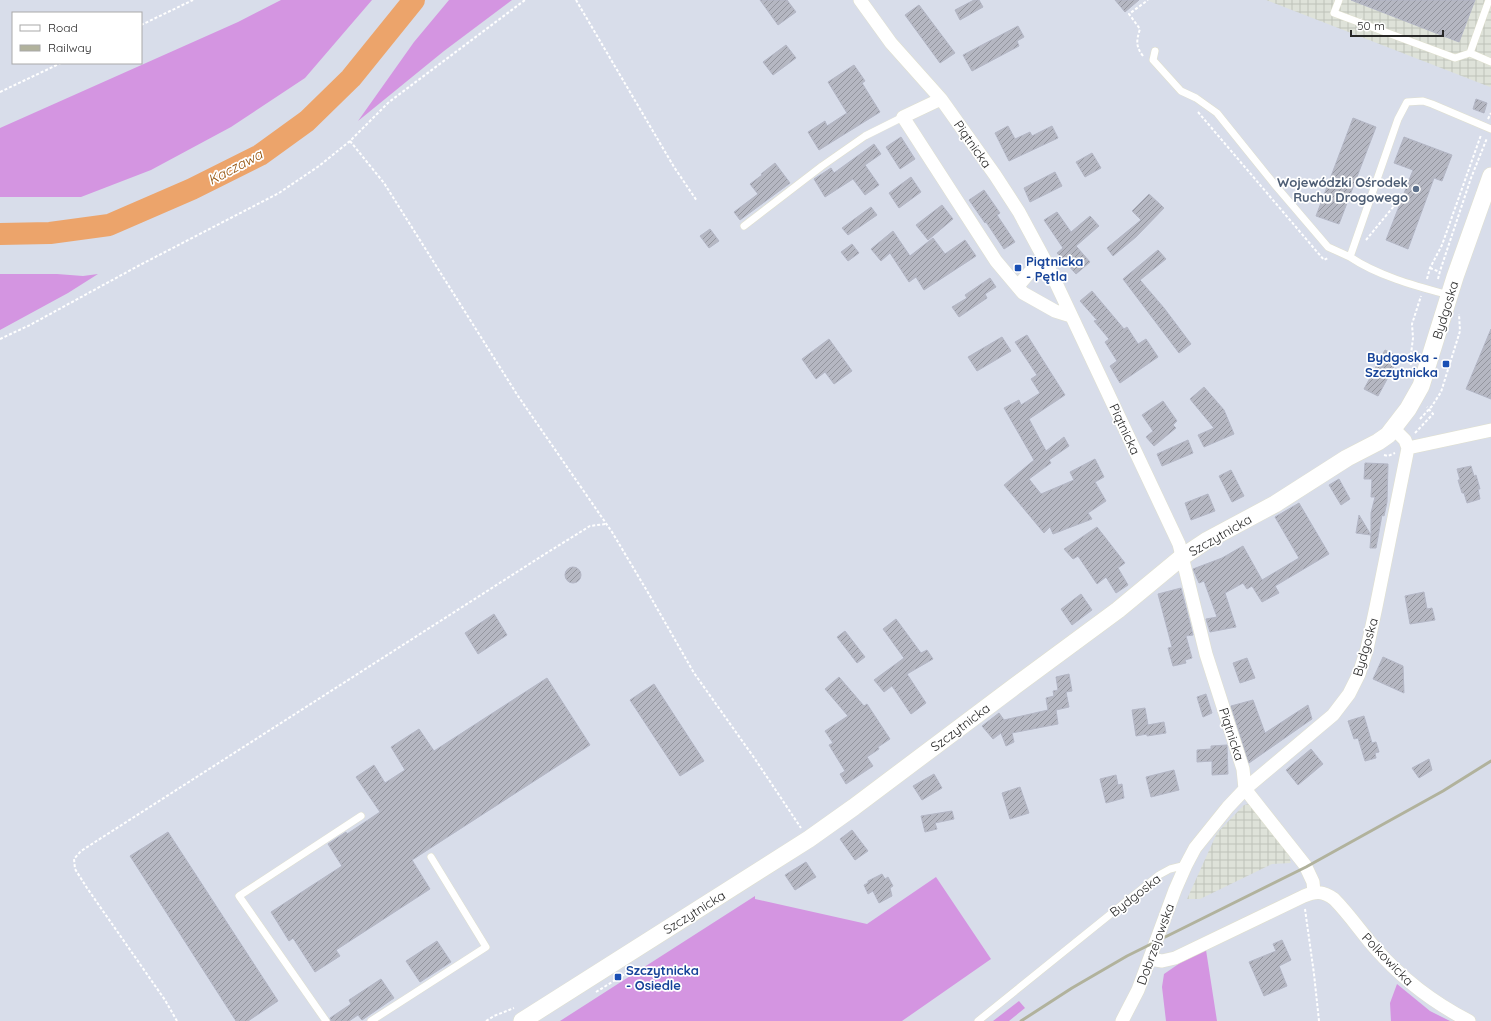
<svg xmlns="http://www.w3.org/2000/svg" width="1491" height="1021" font-family="Quicksand,sans-serif">
<defs>
<pattern id="industrial-grid" width="8" height="8" patternUnits="userSpaceOnUse"><rect width="8" height="8" fill="#dee2d9"/><path d="M0 4h8M4 0v8" fill="none" stroke="#bec2ba"/></pattern>
<pattern id="building-hatch" width="6" height="6" patternUnits="userSpaceOnUse"><rect width="6" height="6" fill="#b5b7c2"/><path d="M-1 1l2-2M0 6l6-6M5 7l2-2" fill="none" stroke="#93959e"/></pattern>
</defs>
<rect width="100%" height="100%" fill="#d8ddea"/>
<path fill="url(#industrial-grid)" d="M 1266,0 L 1491,0 L 1491,85 L 1490,87 Z
M 1249,804 L 1287,848 L 1291,863 L 1272,864 L 1200,899 L 1187,899 L 1217,833 L 1244,805 Z"/>
<path fill="#d495e1" d="M 281,0 L 372,0 L 305,78 L 231,127 L 151,170 L 81,197 L 0,197 L 0,128 L 238,22 Z
M 449,0 L 512,0 L 444,51 L 358,121 L 414,42 Z
M 0,274 L 57,274 L 83,276 L 98,274 L 68,293 L 0,330 Z
M 936,877 L 991,959 L 902,1021 L 560,1021 L 755,896 L 755,899 L 867,924 Z
M 1206,950 L 1217,1021 L 1166,1021 L 1162,987 L 1164,974 L 1180,963 Z
M 1397,984 L 1430,1011 L 1450,1021 L 1391,1021 L 1390,1003 Z
M 1019,1001 L 1025,1008 L 1009,1021 L 993,1021 Z"/>
<g fill="none" stroke-linecap="round" stroke-linejoin="round">
<path stroke="#eca46b" stroke-width="22" d="M 0,234 L 50,233 L 109,225 L 192,189 L 260,155 L 307,121 L 351,78 L 414,0"/>
</g>
<path fill="url(#building-hatch)" stroke="#b3b6c5" d="M 760,0 L 787,0 L 796,12 L 778,25 Z
M 974,0 L 979,0 L 983,7 L 960,20 L 955,10 Z
M 1115,0 L 1139,0 L 1125,12 Z
M 1351,0 L 1475,0 L 1459,42 Z
M 919,5 L 955,53 L 940,63 L 905,15 Z
M 1018,26 L 1024,37 L 1017,41 L 1019,46 L 972,71 L 963,55 Z
M 786,45 L 796,58 L 773,75 L 763,62 Z
M 854,65 L 865,81 L 862,83 L 880,112 L 819,150 L 808,132 L 825,121 L 827,126 L 847,113 L 828,82 Z
M 1476,99 L 1487,103 L 1484,113 L 1473,109 Z
M 1353,118 L 1376,127 L 1339,224 L 1316,216 Z
M 1008,126 L 1015,139 L 1030,132 L 1032,136 L 1052,126 L 1058,138 L 1009,161 L 995,133 Z
M 901,137 L 915,159 L 900,169 L 886,147 Z
M 1404,137 L 1452,155 L 1442,181 L 1434,178 L 1408,249 L 1386,240 L 1413,170 L 1394,163 Z
M 874,144 L 881,154 L 865,165 L 879,185 L 865,195 L 853,179 L 825,197 L 814,179 L 831,168 L 834,173 Z
M 1092,153 L 1101,168 L 1085,177 L 1076,162 Z
M 775,163 L 790,183 L 740,220 L 734,212 L 758,194 L 750,184 L 762,175 L 761,174 Z
M 1055,172 L 1062,186 L 1030,202 L 1024,188 Z
M 911,177 L 921,192 L 899,208 L 889,193 Z
M 984,190 L 1000,213 L 997,215 L 1015,242 L 1004,249 L 986,222 L 985,223 L 969,200 Z
M 1149,194 L 1164,208 L 1136,237 L 1113,256 L 1107,248 L 1141,220 L 1132,211 Z
M 942,205 L 953,219 L 928,240 L 916,225 Z
M 871,207 L 877,215 L 848,235 L 842,228 Z
M 1057,212 L 1071,232 L 1090,216 L 1099,226 L 1076,246 L 1090,262 L 1076,274 L 1057,253 L 1063,248 L 1044,220 Z
M 710,229 L 719,241 L 709,248 L 700,236 Z
M 893,231 L 910,256 L 933,238 L 945,254 L 965,240 L 976,256 L 924,290 L 916,277 L 909,282 L 890,253 L 881,261 L 871,249 Z
M 852,244 L 859,253 L 848,261 L 841,252 Z
M 1158,250 L 1166,259 L 1140,280 L 1164,308 L 1191,344 L 1179,353 L 1123,279 Z
M 990,278 L 996,287 L 985,294 L 987,298 L 959,317 L 952,307 L 967,298 L 965,295 Z
M 1092,291 L 1124,329 L 1127,327 L 1138,344 L 1146,339 L 1158,357 L 1120,383 L 1110,366 L 1117,361 L 1105,342 L 1109,339 L 1094,321 L 1097,320 L 1080,301 Z
M 1491,329 L 1491,399 L 1466,389 Z
M 1027,335 L 1065,395 L 1029,419 L 1046,451 L 1064,437 L 1069,446 L 1049,460 L 1051,463 L 1029,479 L 1041,494 L 1074,480 L 1070,472 L 1095,459 L 1104,477 L 1095,482 L 1106,501 L 1088,513 L 1092,519 L 1053,534 L 1050,527 L 1044,533 L 1004,485 L 1034,460 L 1004,408 L 1019,400 L 1021,405 L 1040,393 L 1031,379 L 1037,375 L 1015,342 Z
M 1002,337 L 1011,351 L 977,371 L 968,357 Z
M 829,339 L 852,371 L 834,384 L 825,372 L 816,379 L 802,359 Z
M 1385,350 L 1399,357 L 1378,396 L 1364,389 Z
M 1204,387 L 1224,410 L 1234,434 L 1204,447 L 1198,435 L 1214,428 L 1190,399 Z
M 1163,401 L 1177,421 L 1173,425 L 1176,428 L 1154,446 L 1146,437 L 1153,431 L 1142,415 Z
M 1188,440 L 1193,453 L 1162,466 L 1157,454 Z
M 1365,463 L 1388,464 L 1387,502 L 1384,516 L 1382,515 L 1376,548 L 1370,548 L 1371,535 L 1356,533 L 1359,515 L 1371,535 L 1371,513 L 1375,497 L 1371,497 L 1372,479 L 1364,479 Z
M 1471,466 L 1474,476 L 1476,475 L 1480,489 L 1478,489 L 1480,499 L 1467,503 L 1464,493 L 1462,493 L 1458,480 L 1460,480 L 1457,469 Z
M 1231,470 L 1244,496 L 1232,502 L 1219,476 Z
M 1339,479 L 1350,499 L 1341,505 L 1329,485 Z
M 1208,494 L 1215,511 L 1191,520 L 1185,503 Z
M 1299,503 L 1329,554 L 1275,586 L 1279,593 L 1262,602 L 1252,586 L 1247,589 L 1243,583 L 1225,593 L 1236,627 L 1210,632 L 1206,619 L 1217,617 L 1204,581 L 1199,583 L 1193,569 L 1222,558 L 1243,546 L 1262,580 L 1299,558 L 1275,517 Z
M 1097,527 L 1125,563 L 1118,568 L 1128,585 L 1116,593 L 1106,577 L 1097,584 L 1078,556 L 1073,559 L 1064,549 Z
M565 575a8 8 0 1 1 16 0a8 8 0 1 1-16 0Z
M 1181,588 L 1193,635 L 1186,636 L 1192,658 L 1185,660 L 1186,663 L 1173,666 L 1168,648 L 1172,647 L 1158,594 Z
M 1424,592 L 1427,609 L 1432,608 L 1435,620 L 1410,624 L 1405,596 Z
M 1081,594 L 1092,610 L 1072,625 L 1061,609 Z
M 494,614 L 507,635 L 478,654 L 465,633 Z
M 896,619 L 921,653 L 927,650 L 933,659 L 907,674 L 926,703 L 911,714 L 892,686 L 884,692 L 874,680 L 904,658 L 883,629 Z
M 845,631 L 865,657 L 857,663 L 837,637 Z
M 1383,657 L 1403,666 L 1404,693 L 1373,679 Z
M 1247,658 L 1255,678 L 1240,683 L 1233,663 Z
M 1069,674 L 1072,691 L 1066,692 L 1069,707 L 1056,710 L 1058,724 L 1012,733 L 1014,742 L 1006,746 L 1001,733 L 993,739 L 982,726 L 999,713 L 1004,720 L 1048,710 L 1046,698 L 1054,696 L 1053,691 L 1058,690 L 1056,677 Z
M 839,677 L 864,706 L 867,704 L 890,739 L 878,747 L 879,749 L 867,757 L 873,766 L 846,784 L 840,774 L 845,771 L 829,745 L 833,743 L 825,731 L 848,716 L 825,689 Z
M 547,678 L 590,745 L 412,860 L 430,889 L 336,950 L 340,956 L 315,972 L 293,938 L 289,941 L 271,912 L 342,866 L 328,844 L 346,832 L 347,834 L 380,812 L 356,777 L 374,765 L 385,783 L 405,770 L 391,747 L 419,729 L 434,751 Z
M 654,684 L 704,761 L 680,776 L 630,700 Z
M 1206,694 L 1212,713 L 1203,717 L 1197,697 Z
M 1253,700 L 1265,733 L 1308,705 L 1312,719 L 1249,763 L 1231,706 Z
M 1145,708 L 1148,725 L 1164,722 L 1166,733 L 1147,736 L 1147,734 L 1136,736 L 1132,710 Z
M 1364,716 L 1372,743 L 1376,742 L 1379,752 L 1375,753 L 1376,758 L 1365,761 L 1358,738 L 1354,739 L 1348,721 Z
M 1227,745 L 1228,774 L 1212,775 L 1212,761 L 1197,762 L 1197,750 L 1211,749 L 1211,746 Z
M 1311,749 L 1323,764 L 1298,785 L 1286,770 Z
M 1429,759 L 1432,770 L 1419,778 L 1412,768 Z
M 1174,770 L 1179,790 L 1151,797 L 1146,777 Z
M 934,774 L 942,788 L 922,800 L 913,786 Z
M 1116,775 L 1118,785 L 1122,784 L 1124,798 L 1106,803 L 1100,779 Z
M 1020,787 L 1029,813 L 1010,819 L 1002,793 Z
M 952,811 L 954,819 L 935,823 L 937,829 L 925,832 L 921,816 Z
M 852,830 L 868,851 L 855,860 L 840,839 Z
M 168,832 L 278,1001 L 248,1021 L 236,1021 L 130,856 Z
M 806,862 L 816,877 L 795,890 L 785,875 Z
M 882,874 L 885,879 L 888,877 L 893,886 L 890,888 L 892,896 L 879,903 L 873,891 L 868,894 L 864,885 L 868,883 L 868,881 Z
M 1282,940 L 1291,960 L 1279,966 L 1287,986 L 1264,996 L 1249,962 L 1276,951 L 1273,944 Z
M 437,941 L 451,962 L 420,982 L 406,961 Z
M 381,979 L 394,998 L 362,1020 L 358,1015 L 349,1021 L 331,1021 L 330,1018 L 351,1004 L 349,1000 Z"/>
<g fill="none" stroke-linecap="round" stroke-linejoin="round">
<g stroke="#e0e0ce" stroke-width="8">
<path id="service" d="M 1339,0 L 1334,13 L 1455,58 L 1470,53 L 1491,62
M 1155,51 L 1153,60 L 1181,91 L 1196,98 L 1217,113 L 1275,185 L 1328,247 L 1350,257
M 1470,53 L 1489,0
M 744,226 L 822,166 L 865,136 L 903,117
M 1449,295 C 1416,286 1378,276 1350,257 L 1398,119 L 1407,102 L 1423,101 L 1432,104 L 1491,129
M 326,1021 L 239,896 L 361,816
M 371,1021 L 486,947 L 431,857
M 978,1021 L 1159,875 L 1170,869 L 1186,865"/>
</g>
<g stroke="#e0e0ce" stroke-width="14">
<path id="minor" d="M 860,0 L 891,43 L 941,99 L 995,175 L 1019,212 L 1047,264 L 1179,544 L 1206,654 L 1243,769 L 1245,789 L 1305,865 L 1313,882 L 1314,892
M 941,99 L 903,117 L 996,261 L 1023,293 L 1055,311 L 1071,316
M 1018,286 L 1030,272 L 1047,264
M 1408,448 L 1491,430
M 1150,959 L 1162,961 L 1175,958 L 1304,896 C 1316,891 1323,891 1334,899 C 1349,914 1361,932 1375,948 C 1403,980 1432,1002 1469,1021
M 1122,1021 L 1138,990 L 1175,890 L 1186,865 L 1195,848 L 1228,807 L 1245,789 L 1333,715 L 1349,694 L 1359,674 L 1367,649 L 1376,607 L 1408,448 L 1405,440 L 1393,428"/>
</g>
<g stroke="#e0e0ce" stroke-width="18">
<path id="tertiary" d="M 522,1021 L 809,839 L 854,807 L 1015,686 L 1118,610 L 1182,557 L 1206,541 L 1275,504 L 1347,458 L 1378,442 L 1388,435 L 1408,409 L 1421,386 L 1455,277 L 1491,176"/>
</g>
<path stroke="#fff" stroke-width="2" stroke-dasharray="3 2" stroke-linecap="butt" d="M 576,0 L 674,167 L 697,201
M 141,25 L 193,0
M 1143,56 C 1136,47 1136,41 1140,29 L 1129,14 L 1148,0
M 0,92 L 61,63
M 1198,112 L 1324,260 L 1328,258
M 1488,119 L 1491,113
M 350,141 L 384,183 L 518,396 L 612,532 L 650,596 L 694,673 L 755,759 L 801,828
M 1366,240 L 1403,195
M 1430,268 L 1440,272
M 1427,279 L 1430,268 L 1442,245 L 1481,135
M 1438,279 L 1440,271 L 1471,178 L 1487,138
M 0,339 L 30,325 L 138,266 L 279,193 L 319,166 L 350,141 L 389,102 L 525,0
M 1411,365 L 1410,362 L 1413,338 L 1412,324 L 1421,296
M 1420,419 L 1432,406 L 1441,392 L 1460,331 L 1459,314
M 1415,433 L 1433,414 L 1427,407
M 1384,455 L 1388,456 L 1395,453
M 1305,909 L 1314,974 L 1319,1021
M 596,992 L 638,966
M 177,1021 L 165,1000 L 87,888 L 75,869 L 74,859 L 81,851 L 545,554 L 590,526 L 606,524
M 486,1021 L 494,1016 L 514,1008"/>
<use href="#service" stroke="#fff" stroke-width="7"/>
<use href="#minor" stroke="#fff" stroke-width="13"/>
<use href="#tertiary" stroke="#fff" stroke-width="17"/>
<path stroke="#b1b29c" stroke-width="3" d="M 1021,1021 L 1072,988 L 1127,956 L 1306,867 L 1443,791 L 1491,761"/>
</g>
<circle fill="#5c6f8a" stroke="#fff" stroke-width="1.5" cx="1416" cy="189" r="4"/>
<g fill="#1a4fb4" stroke="#fff" stroke-width="1.5">
<rect x="1014" y="264" width="8" height="8" rx="2"/>
<rect x="1442" y="360" width="8" height="8" rx="2"/>
<rect x="614" y="973" width="8" height="8" rx="2"/>
</g>
<g text-anchor="middle" stroke-width="3.5" stroke-linejoin="round" paint-order="stroke">
<g font-size="13" fill="#272727" stroke="#fff">
<text transform="translate(973 144) rotate(55)" y="5">Piątnicka</text>
<text transform="translate(1445 310) rotate(-73)" y="5">Bydgoska</text>
<text transform="translate(1125 429) rotate(65)" y="5">Piątnicka</text>
<text transform="translate(1220 535) rotate(-30)" y="5">Szczytnicka</text>
<text transform="translate(1365 647) rotate(-74)" y="5">Bydgoska</text>
<text transform="translate(960 727) rotate(-37)" y="5">Szczytnicka</text>
<text transform="translate(1232 734) rotate(72)" y="5">Piątnicka</text>
<text transform="translate(1135 895) rotate(-38)" y="5">Bydgoska</text>
<text transform="translate(694 912) rotate(-32)" y="5">Szczytnicka</text>
<text transform="translate(1155 944) rotate(-70)" y="5">Dobrzejowska</text>
<text transform="translate(1388 959) rotate(46)" y="5">Polkowicka</text>
</g>
<g font-size="13" font-weight="bold" fill="#4e5e75" stroke="#fff" text-anchor="end">
<text x="1408" y="187">Wojewódzki Ośrodek<tspan x="1408" dy="15">Ruchu Drogowego</tspan></text>
</g>
<g font-size="13" font-weight="bold" fill="#164399" stroke="#fff" text-anchor="start">
<text x="1026" y="266">Piątnicka<tspan x="1026" dy="15">- Pętla</tspan></text>
<text x="1438" y="362" text-anchor="end">Bydgoska -<tspan x="1438" dy="15">Szczytnicka</tspan></text>
<text x="626" y="975">Szczytnicka<tspan x="626" dy="15">- Osiedle</tspan></text>
</g>
<g font-size="14" font-style="italic" fill="#94540f" stroke="#fff">
<text transform="translate(235 167) rotate(-28)" y="5">Kaczawa</text>
</g>
</g>
<rect x="12" y="12" width="130" height="52" fill="#ffffff" stroke="#a9a9a9"/>
<rect x="20" y="25" width="20" height="6" fill="#ffffff" stroke="#a9a9a9"/>
<text x="48" y="32" font-size="12" fill="#272727">Road</text>
<rect x="20" y="45" width="20" height="6" fill="#b1b29c" stroke="#a9a9a9"/>
<text x="48" y="52" font-size="12" fill="#272727">Railway</text>
<path d="M1351 30v6h92v-6" fill="none" stroke="#272727" stroke-width="2"/>
<text x="1357" y="30" font-size="12" fill="#272727" stroke="#ffffff" stroke-width="3" paint-order="stroke">50 m</text>
</svg>
